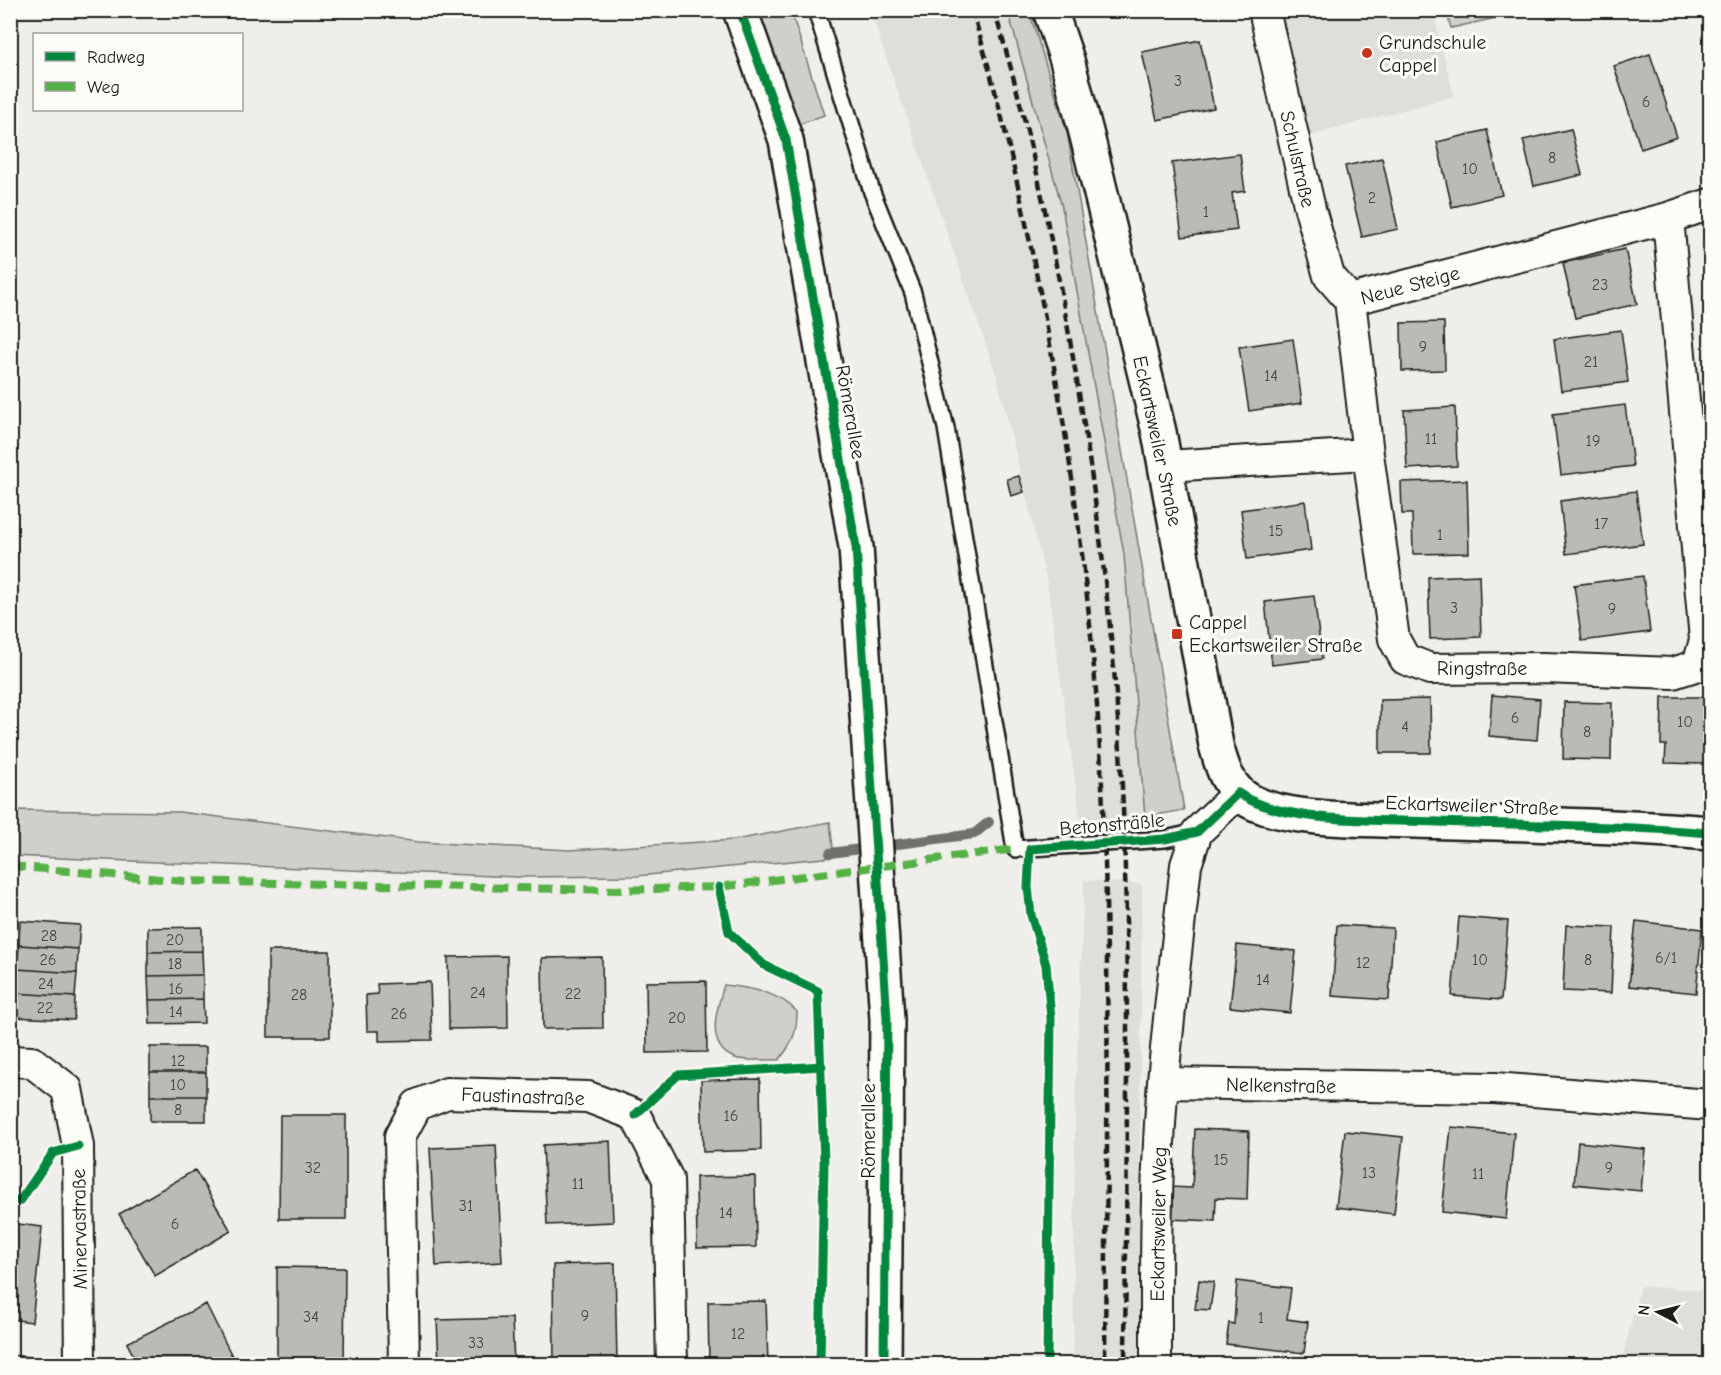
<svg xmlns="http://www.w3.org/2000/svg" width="1721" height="1375" font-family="'Comic Neue',sans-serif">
<rect width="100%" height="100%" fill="#f0eeea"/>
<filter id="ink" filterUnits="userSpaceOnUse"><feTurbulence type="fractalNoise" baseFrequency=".0167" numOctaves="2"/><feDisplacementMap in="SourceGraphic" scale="12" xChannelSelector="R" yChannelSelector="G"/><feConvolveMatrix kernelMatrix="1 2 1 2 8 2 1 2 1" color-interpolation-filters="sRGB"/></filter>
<g filter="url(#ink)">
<path fill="#e0deda" d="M 870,11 L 1008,11 L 1062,207 L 1124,554 L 1145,817 L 1081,823 L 1047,583 L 997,377 Z
M 1279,11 L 1433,11 L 1454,96 L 1310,136 Z
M 1084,880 L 1142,884 L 1138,1364 L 1073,1364 L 1075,1108 Z
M 1640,1286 L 1710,1291 L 1710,1364 L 1621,1364 Z"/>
<path fill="#d0cfcc" stroke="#767674" stroke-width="1.5" d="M 750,11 L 791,11 L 824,115 L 794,126 Z
M 1008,11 L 1029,11 L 1067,132 L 1184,810 L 1145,817 L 1124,554 L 1062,207 Z
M 1446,11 L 1446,10 L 1527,11 L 1451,28 Z
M 11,810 L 179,812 L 419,842 L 569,850 L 735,840 L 830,822 L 834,857 L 637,876 L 517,877 L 11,856 Z
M 724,985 C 750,988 780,992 797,1012 C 797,1033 792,1044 779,1060 C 766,1059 747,1062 735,1058 C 704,1047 717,1008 724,985 Z"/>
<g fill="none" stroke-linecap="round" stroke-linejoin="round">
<path stroke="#706f6d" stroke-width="10" d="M 830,853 L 974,834 L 989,822"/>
</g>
<path fill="#bbbab6" stroke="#1c1c1c" stroke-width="1.5" d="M 1200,40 L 1214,108 L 1157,120 L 1142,52 Z
M 1650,54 L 1677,137 L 1641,149 L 1614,66 Z
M 1571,129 L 1582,175 L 1534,186 L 1523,140 Z
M 1487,130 L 1502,195 L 1452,207 L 1437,142 Z
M 1240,154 L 1245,191 L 1232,193 L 1237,230 L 1182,237 L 1172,163 Z
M 1382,158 L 1398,229 L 1362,237 L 1345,166 Z
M 1625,249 L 1637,304 L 1575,318 L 1563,263 Z
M 1444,322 L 1445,370 L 1402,371 L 1401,323 Z
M 1621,330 L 1628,382 L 1561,391 L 1554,339 Z
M 1293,339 L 1302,403 L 1249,411 L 1239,347 Z
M 1625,405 L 1633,466 L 1561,475 L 1553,414 Z
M 1455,407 L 1457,466 L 1407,469 L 1404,410 Z
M 1019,476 L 1024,492 L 1011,496 L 1007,479 Z
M 1467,480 L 1469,553 L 1413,554 L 1412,514 L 1402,514 L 1401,482 Z
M 1636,491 L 1643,544 L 1566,554 L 1560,501 Z
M 1305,501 L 1311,550 L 1247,559 L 1241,510 Z
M 1479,575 L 1481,637 L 1430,639 L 1428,577 Z
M 1643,576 L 1650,632 L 1582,641 L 1574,585 Z
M 1314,596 L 1322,659 L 1272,665 L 1265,602 Z
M 1492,695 L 1540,699 L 1537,740 L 1489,736 Z
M 1662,697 L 1710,697 L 1706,764 L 1665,763 L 1666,745 L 1661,745 Z
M 1430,699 L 1431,753 L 1380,753 L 1380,700 Z
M 1564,702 L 1612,703 L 1611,760 L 1563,759 Z
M 1459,917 L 1508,921 L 1501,1000 L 1452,996 Z
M 20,921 L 80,925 L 78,949 L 19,945 Z
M 1636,921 L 1702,929 L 1696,993 L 1629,986 Z
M 1337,925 L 1393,928 L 1389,1000 L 1332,996 Z
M 1566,925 L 1614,927 L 1611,993 L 1563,991 Z
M 202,927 L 202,951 L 148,952 L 148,928 Z
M 19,945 L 78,949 L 77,973 L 17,969 Z
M 1237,945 L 1296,951 L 1290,1013 L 1230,1007 Z
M 202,951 L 203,975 L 148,976 L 148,952 Z
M 268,951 L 330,951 L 330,1037 L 268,1037 Z
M 507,956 L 508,1028 L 449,1029 L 448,957 Z
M 602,957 L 603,1028 L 543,1029 L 542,958 Z
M 17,969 L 77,973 L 75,997 L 15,993 Z
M 203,975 L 203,999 L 149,1000 L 148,976 Z
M 706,981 L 707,1052 L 647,1053 L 646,982 Z
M 430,982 L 432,1040 L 379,1041 L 379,1031 L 367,1031 L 366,995 L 378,994 L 377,984 Z
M 15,993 L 75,997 L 74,1020 L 14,1017 Z
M 203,999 L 204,1023 L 150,1024 L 149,1000 Z
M 150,1047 L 206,1047 L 206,1072 L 150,1072 Z
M 150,1072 L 206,1072 L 206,1096 L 150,1096 Z
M 760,1079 L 761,1150 L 703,1152 L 701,1080 Z
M 150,1096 L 206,1096 L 206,1121 L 150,1121 Z
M 280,1115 L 346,1115 L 346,1219 L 279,1219 Z
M 1451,1127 L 1514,1133 L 1506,1219 L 1442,1212 Z
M 1195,1129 L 1249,1131 L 1247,1199 L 1216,1198 L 1215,1221 L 1169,1219 L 1170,1187 L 1192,1188 Z
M 1345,1131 L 1403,1137 L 1394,1214 L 1336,1207 Z
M 610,1141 L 613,1222 L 547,1225 L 543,1145 Z
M 1578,1142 L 1645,1149 L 1641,1191 L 1574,1184 Z
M 496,1145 L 502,1262 L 436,1266 L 430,1148 Z
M 195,1170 L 231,1231 L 155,1276 L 119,1214 Z
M 755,1176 L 756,1247 L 697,1248 L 696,1177 Z
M 10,1223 L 42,1227 L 32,1322 L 10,1319 Z
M 615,1263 L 617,1364 L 554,1364 L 553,1265 Z
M 277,1267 L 345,1268 L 344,1364 L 277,1364 Z
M 1199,1280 L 1214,1282 L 1210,1310 L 1195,1309 Z
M 1237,1281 L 1291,1288 L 1287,1319 L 1308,1322 L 1304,1353 L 1226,1344 L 1229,1323 L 1234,1324 Z
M 766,1301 L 768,1364 L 709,1364 L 708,1302 Z
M 206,1304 L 236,1364 L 138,1364 L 127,1343 Z
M 512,1318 L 514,1364 L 439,1364 L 437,1320 Z
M 10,1355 L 39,1358 L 39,1364 L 10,1364 Z"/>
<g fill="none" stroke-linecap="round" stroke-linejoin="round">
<g stroke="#1c1c1c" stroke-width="20">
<path id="service" d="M 816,10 L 872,192 L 913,293 L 946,428 L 1015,849 L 1165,839 L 1197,832"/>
</g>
<g stroke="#1c1c1c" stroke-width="34">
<path id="minor" d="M 1264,10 L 1310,209 L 1329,276 L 1350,300
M 1668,218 L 1705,640 L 1698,665
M 1350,300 L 1368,454 L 1394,639 L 1405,659 L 1430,669 L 1544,668 L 1673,673 L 1698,665 L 1710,667
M 1350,300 L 1668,218 L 1710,204
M 1166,466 L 1368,454
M 10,1061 L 32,1062 L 67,1089 L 78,1146 L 80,1364
M 1163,1083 L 1494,1088 L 1710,1105
M 404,1364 L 400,1136 L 417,1105 L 447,1093 L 588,1097 L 635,1115 L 668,1179 L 672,1364
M 1156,1364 C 1156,1270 1155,1176 1163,1082 C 1169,1010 1178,937 1186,865 L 1197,832 L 1238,793"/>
</g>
<g stroke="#1c1c1c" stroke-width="38">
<path id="tertiary" d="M 740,10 L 786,140 L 856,547 L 887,1019 L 884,1364
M 1050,10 L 1067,60 L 1087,136 L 1159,432 L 1216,745 C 1222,767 1228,789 1250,801 C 1289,822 1370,819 1416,821 C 1514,824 1613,825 1710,833"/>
</g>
<use href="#service" stroke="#fdfcf7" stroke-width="15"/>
<use href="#minor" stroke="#fdfcf7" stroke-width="30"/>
<use href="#tertiary" stroke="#fdfcf7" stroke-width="33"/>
<path stroke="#1c1c1c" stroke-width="4.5" stroke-dasharray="9 4.5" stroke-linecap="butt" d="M 972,10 C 1001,104 1022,201 1041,297 C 1074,466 1096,637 1103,808 C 1111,993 1106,1179 1105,1364
M 994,10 C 1025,111 1047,214 1066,318 C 1099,500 1121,685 1125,870 C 1129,1035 1126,1200 1125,1364"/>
<path stroke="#55b145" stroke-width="8" stroke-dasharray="15 8" stroke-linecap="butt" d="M 10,866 L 184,881 L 615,890 L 719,887 L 1015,849"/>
<g stroke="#fdfcf7" stroke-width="13">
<path id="cycleway" d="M 740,10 L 786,140 L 856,547 L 887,1019 L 884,1364
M 719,887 L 729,932 L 764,965 L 818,991 L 824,1162 L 820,1364
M 635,1115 L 678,1075 L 822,1066
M 10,1200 L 20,1201 L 53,1153 L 78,1146
M 1047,1364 L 1051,1018 L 1046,965 L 1031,915 L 1028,887 L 1030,849 L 1165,839 L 1197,832 L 1238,793 C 1284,825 1381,819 1438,822 C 1528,825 1620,825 1710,833"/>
</g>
<use href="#cycleway" stroke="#00873e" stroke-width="9"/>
</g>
</g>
<g fill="#c8321e" stroke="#fdfcf7" stroke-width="2">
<circle cx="1367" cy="53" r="6"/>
<rect x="1171" y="628" width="12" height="12" rx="3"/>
</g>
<g text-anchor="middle" stroke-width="6" stroke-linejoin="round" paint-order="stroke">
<g font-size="16" fill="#444442">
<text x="1178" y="86">3</text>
<text x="1646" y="107">6</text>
<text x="1552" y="163">8</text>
<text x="1470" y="174">10</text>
<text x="1372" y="203">2</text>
<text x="1206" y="217">1</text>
<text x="1600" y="290">23</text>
<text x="1423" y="352">9</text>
<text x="1591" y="367">21</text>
<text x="1271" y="381">14</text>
<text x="1431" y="444">11</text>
<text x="1593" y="446">19</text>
<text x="1601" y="529">17</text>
<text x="1276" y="536">15</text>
<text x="1440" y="540">1</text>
<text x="1454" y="613">3</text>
<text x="1612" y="614">9</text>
<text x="1515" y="723">6</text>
<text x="1685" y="727">10</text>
<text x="1405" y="732">4</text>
<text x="1587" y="737">8</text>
<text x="49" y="941">28</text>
<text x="175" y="945">20</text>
<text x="1666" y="963">6/1</text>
<text x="48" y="965">26</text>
<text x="1480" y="965">10</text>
<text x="1588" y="965">8</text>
<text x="1363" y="968">12</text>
<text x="175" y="969">18</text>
<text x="1263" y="985">14</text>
<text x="46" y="989">24</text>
<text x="176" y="994">16</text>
<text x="478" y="998">24</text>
<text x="573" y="999">22</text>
<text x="299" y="1000">28</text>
<text x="45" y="1013">22</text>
<text x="176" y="1017">14</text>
<text x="399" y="1019">26</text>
<text x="677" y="1023">20</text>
<text x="178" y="1066">12</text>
<text x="178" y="1090">10</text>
<text x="178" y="1115">8</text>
<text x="731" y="1121">16</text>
<text x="1221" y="1165">15</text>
<text x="313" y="1173">32</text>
<text x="1609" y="1173">9</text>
<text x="1369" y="1178">13</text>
<text x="1478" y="1179">11</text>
<text x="578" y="1189">11</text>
<text x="466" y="1211">31</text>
<text x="726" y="1218">14</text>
<text x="175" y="1229">6</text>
<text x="585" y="1321">9</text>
<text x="311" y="1322">34</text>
<text x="1261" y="1323">1</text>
<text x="738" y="1339">12</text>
<text x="476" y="1348">33</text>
</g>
<g font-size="20" fill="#1c1c1c" stroke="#fdfcf7" text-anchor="start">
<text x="1379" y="49">Grundschule<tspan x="1379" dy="23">Cappel</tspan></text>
<text x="1189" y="629">Cappel<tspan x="1189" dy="23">Eckartsweiler Straße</tspan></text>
</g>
<g font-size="20" fill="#1c1c1c" stroke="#fdfcf7">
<text transform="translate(1298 159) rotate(77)" y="7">Schulstraße</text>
<text transform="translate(1410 285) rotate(-15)" y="7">Neue Steige</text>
<text transform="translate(851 412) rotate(80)" y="7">Römerallee</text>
<text transform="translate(1158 441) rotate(78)" y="7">Eckartsweiler Straße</text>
<text x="1482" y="675">Ringstraße</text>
<text transform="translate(1472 805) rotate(2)" y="7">Eckartsweiler Straße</text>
<text transform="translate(1112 824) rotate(-5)" y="7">Betonsträßle</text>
<text transform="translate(1281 1085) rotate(1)" y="7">Nelkenstraße</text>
<text transform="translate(523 1096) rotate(2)" y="7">Faustinastraße</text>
<text transform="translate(868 1131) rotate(-90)" y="7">Römerallee</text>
<text transform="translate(1158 1224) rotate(-89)" y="7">Eckartsweiler Weg</text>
<text transform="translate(79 1229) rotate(-91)" y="7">Minervastraße</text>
</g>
</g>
<rect width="1721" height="1375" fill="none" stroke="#fdfcf7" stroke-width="36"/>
<rect x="18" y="18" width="1685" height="1339" fill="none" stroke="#1c1c1c" stroke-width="2" filter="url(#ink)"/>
<rect x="33" y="33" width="210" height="78" fill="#fdfcf7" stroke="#a3a29f" stroke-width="1.5"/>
<rect x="45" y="52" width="30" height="9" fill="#00873e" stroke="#a3a29f" stroke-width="1.5"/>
<text x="87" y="63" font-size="18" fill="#1c1c1c">Radweg</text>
<rect x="45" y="82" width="30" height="9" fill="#55b145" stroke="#a3a29f" stroke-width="1.5"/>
<text x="87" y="93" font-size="18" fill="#1c1c1c">Weg</text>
<g transform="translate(1658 1312) rotate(277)" stroke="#fdfcf7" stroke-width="4.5" paint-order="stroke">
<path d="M0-4.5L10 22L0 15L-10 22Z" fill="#1c1c1c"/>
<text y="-9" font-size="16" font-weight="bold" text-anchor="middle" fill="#1c1c1c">N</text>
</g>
</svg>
